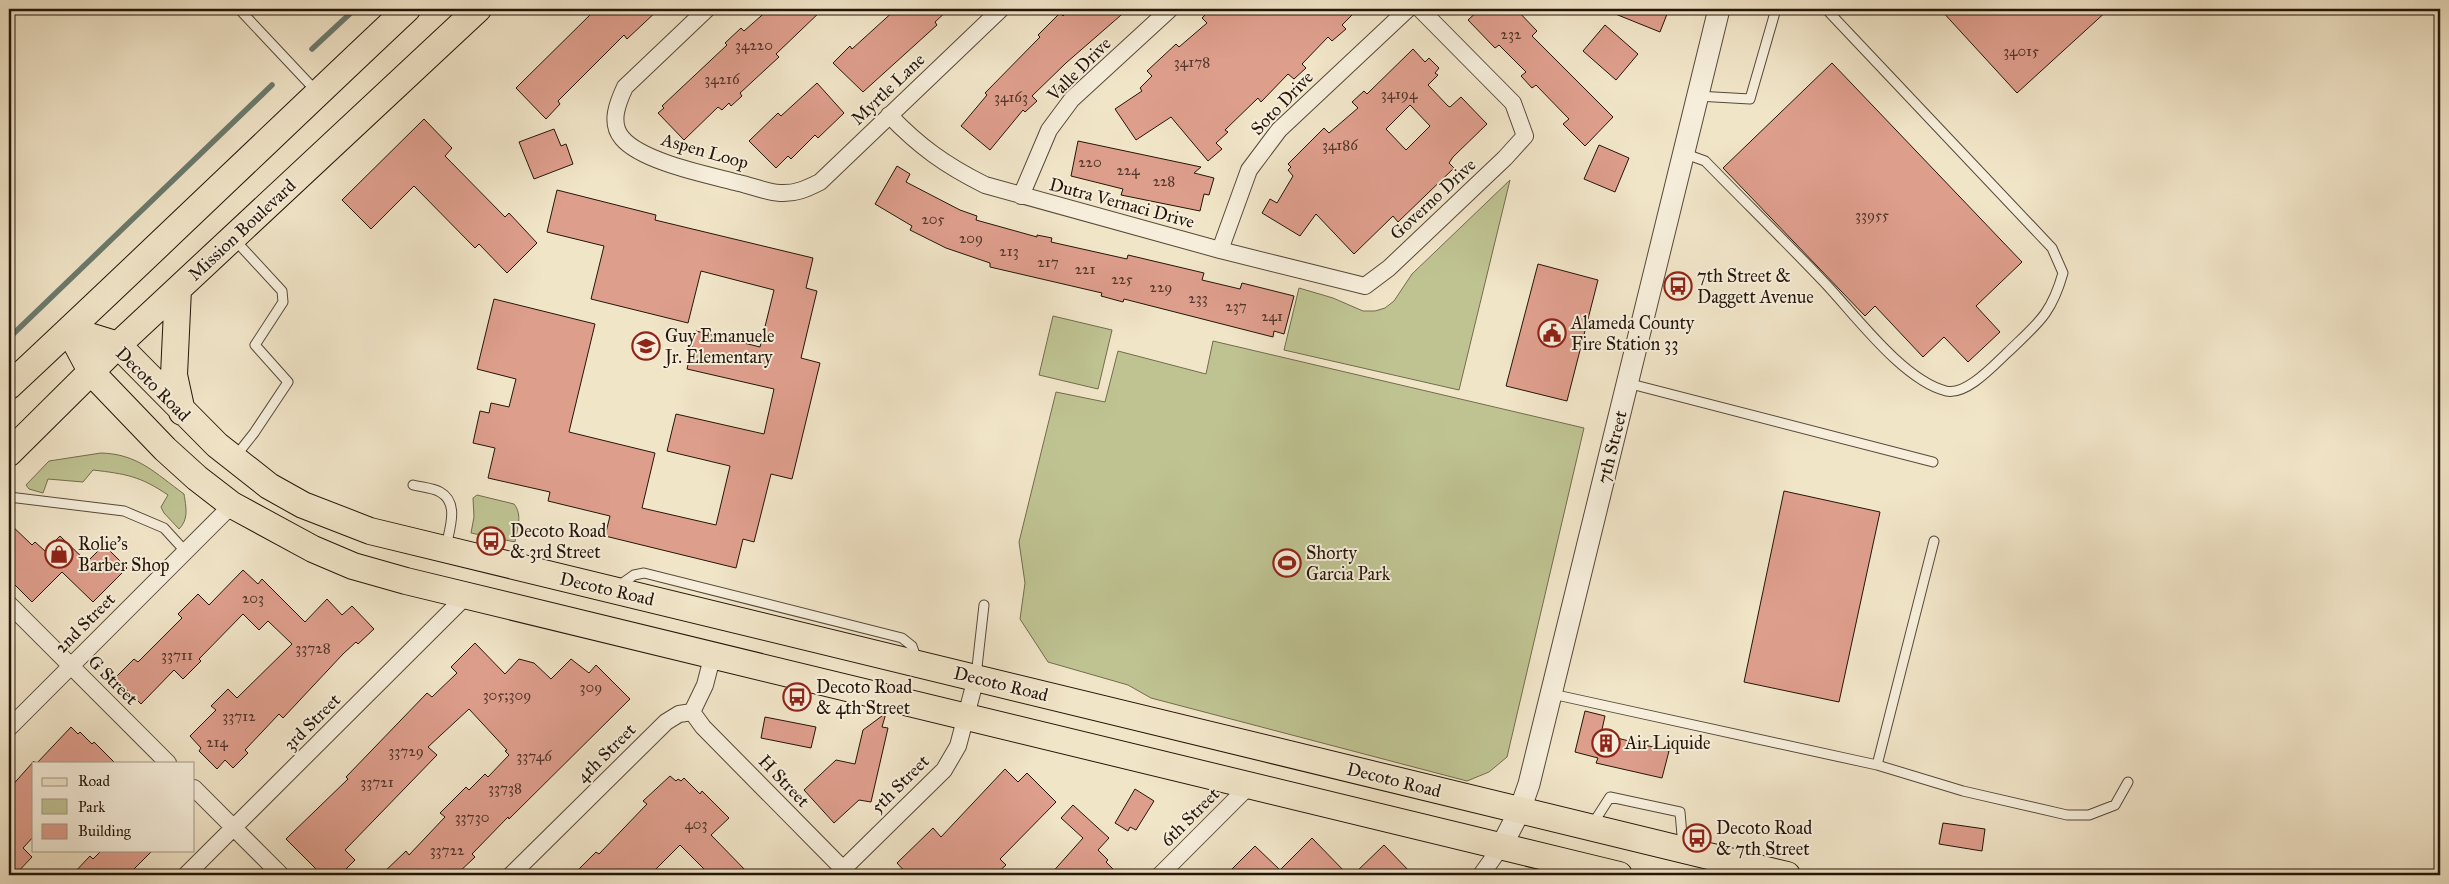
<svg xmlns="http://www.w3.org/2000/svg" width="2449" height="884" font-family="'IM FELL Great Primer',serif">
<rect width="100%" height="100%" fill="#f1e5c8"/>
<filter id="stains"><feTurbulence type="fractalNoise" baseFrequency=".004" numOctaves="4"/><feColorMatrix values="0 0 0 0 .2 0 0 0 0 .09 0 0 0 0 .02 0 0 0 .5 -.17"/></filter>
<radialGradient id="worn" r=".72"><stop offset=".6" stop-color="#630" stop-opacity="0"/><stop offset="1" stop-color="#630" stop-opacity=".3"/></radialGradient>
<path fill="#bfc392" stroke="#726c4e" d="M 1510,180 L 1459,390 L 1284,350 L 1299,288 L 1333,298 L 1363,311 L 1375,311 L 1385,308 L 1394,301 L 1412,274 Z
M 1053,316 L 1112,330 L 1098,389 L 1039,375 Z
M 1213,341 L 1584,428 L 1507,757 L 1489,772 L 1467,781 L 1151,698 L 1128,685 L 1048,662 L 1020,619 L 1025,583 L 1019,542 L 1056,392 L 1105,402 L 1118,351 L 1206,374 Z
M 101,453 C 138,454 155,473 184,494 C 186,507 189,519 179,529 L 164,513 L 161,507 L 168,495 C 140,476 126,474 93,470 L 83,482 L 48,479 L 43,493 L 29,489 L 26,485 L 49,461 Z
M 477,495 L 514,504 C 523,515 517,529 515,542 L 471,533 L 474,517 L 473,498 Z"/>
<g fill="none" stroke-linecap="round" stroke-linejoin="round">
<path stroke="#6b7b6e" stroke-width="5.5" d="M 312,49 L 355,9
M 9,338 L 272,85"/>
</g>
<path fill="#de9e8c" stroke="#241509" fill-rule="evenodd" d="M 596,9 L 659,9 L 627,39 L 624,35 L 558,101 L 560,104 L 546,119 L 516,88 Z
M 769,9 L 823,9 L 776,54 L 779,57 L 740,93 L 742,96 L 731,106 L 729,103 L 722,110 L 718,107 L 684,140 L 658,113 L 664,108 L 662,106 L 727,45 L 725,43 L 741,28 L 744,31 Z
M 896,9 L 949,9 L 935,22 L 937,25 L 863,92 L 833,63 L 850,46 L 852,49 Z
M 1070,9 L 1128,9 L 1066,63 L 1032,96 L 1037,101 L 1025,112 L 1023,110 L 990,150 L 961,126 L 987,95 L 985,93 L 1040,37 L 1038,35 L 1060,13 L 1063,16 Z
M 1211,9 L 1358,9 L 1342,25 L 1346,29 L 1332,41 L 1328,37 L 1302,64 L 1306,68 L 1294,79 L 1288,74 L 1261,102 L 1258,98 L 1225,130 L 1228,132 L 1216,143 L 1222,149 L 1208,161 L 1171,117 L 1136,140 L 1115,109 L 1142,91 L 1140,88 L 1152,76 L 1147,71 L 1176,44 L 1179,47 L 1207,23 L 1202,18 Z
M 1480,9 L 1516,9 L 1537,31 L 1532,36 L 1613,117 L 1585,146 L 1563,124 L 1569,119 L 1536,85 L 1532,88 L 1521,76 L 1526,72 L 1499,45 L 1495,48 L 1468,20 Z
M 1603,9 L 1669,9 L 1660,32 Z
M 1940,9 L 2109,9 L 2017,93 Z
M 1605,25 L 1638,54 L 1616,80 L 1583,51 Z
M 1413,49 L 1425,62 L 1429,58 L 1439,68 L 1435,73 L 1438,75 L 1428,85 L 1448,106 L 1450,107 L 1461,97 L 1487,124 L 1453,157 L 1449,163 L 1454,168 L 1398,222 L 1393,216 L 1354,254 L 1316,214 L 1300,236 L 1262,213 L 1270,199 L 1277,203 L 1293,176 L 1288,170 L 1291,167 L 1288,164 L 1324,128 L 1329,133 L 1358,108 L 1352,102 L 1364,91 L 1367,94 ZM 1410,105 L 1430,126 L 1406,150 L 1386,129 Z
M 1832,63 L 2022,262 L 1976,306 L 2000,332 L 1968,362 L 1944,337 L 1923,357 L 1875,306 L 1865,316 L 1723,168 Z
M 817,83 L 844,113 L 818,138 L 815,135 L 791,159 L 788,156 L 776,168 L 749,141 L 778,113 L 781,116 Z
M 424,119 L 452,148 L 445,156 L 505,217 L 509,213 L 537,243 L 507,273 L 479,244 L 475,248 L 414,186 L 371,229 L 342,200 Z
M 554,129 L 561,146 L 566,144 L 573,164 L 534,179 L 519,142 Z
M 1078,141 L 1201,167 L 1194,173 L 1214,178 L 1209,195 L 1204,194 L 1200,211 L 1121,195 L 1123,189 L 1071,176 Z
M 1599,145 L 1629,158 L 1615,192 L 1584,179 Z
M 897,166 L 910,174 L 906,182 L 960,210 L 977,216 L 976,220 L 1037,237 L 1037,235 L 1052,238 L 1051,242 L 1127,259 L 1128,255 L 1204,273 L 1202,280 L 1240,289 L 1242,283 L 1294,296 L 1284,334 L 1274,331 L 1273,337 L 1124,299 L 1123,302 L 1101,296 L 1102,293 L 990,267 L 990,263 L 946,248 L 910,230 L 912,226 L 875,204 Z
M 557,190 L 656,215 L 655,220 L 813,258 L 806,288 L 817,291 L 801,358 L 820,363 L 792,479 L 771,474 L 754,542 L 743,539 L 736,568 L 605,536 L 610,516 L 548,501 L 550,492 L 488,478 L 495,448 L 473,443 L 480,411 L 489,413 L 491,403 L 509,407 L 516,379 L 477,369 L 494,299 L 595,324 L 569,432 L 655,453 L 642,508 L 716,525 L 730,466 L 667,451 L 676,414 L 764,434 L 774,389 L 687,369 L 696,331 L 760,347 L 774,290 L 701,271 L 688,323 L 591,299 L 604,246 L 547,232 Z
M 1538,264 L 1598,280 L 1567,401 L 1506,386 Z
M 1784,491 L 1880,512 L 1839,702 L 1744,682 Z
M 9,523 L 32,545 L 35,542 L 45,551 L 60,536 L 87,562 L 104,545 L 127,568 L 93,602 L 62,572 L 32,602 L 9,579 Z
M 243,570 L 258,584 L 262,579 L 305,622 L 327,599 L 342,615 L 352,606 L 374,629 L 358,644 L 356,642 L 343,654 L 283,718 L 279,714 L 245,750 L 248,753 L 233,768 L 225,760 L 217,769 L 199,751 L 201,748 L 190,736 L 216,710 L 211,706 L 228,689 L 237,698 L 292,644 L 268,621 L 259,630 L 243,614 L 199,659 L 201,661 L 183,679 L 174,670 L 141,704 L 115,678 L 134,659 L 138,662 L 182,618 L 178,614 L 198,594 L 209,605 Z
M 475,643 L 505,674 L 519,659 L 534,663 L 551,679 L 571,659 L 589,673 L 596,665 L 630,699 L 509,819 L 508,817 L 472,854 L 475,857 L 456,875 L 381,875 L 406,851 L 409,855 L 445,817 L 440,813 L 466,787 L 469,790 L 485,774 L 488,777 L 509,755 L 505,751 L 507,750 L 469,709 L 428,747 L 437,755 L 345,850 L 355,860 L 340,875 L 322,875 L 286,839 L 348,779 L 346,777 L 427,693 L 432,697 L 457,673 L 451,667 Z
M 1585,711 L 1605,716 L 1601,734 L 1669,751 L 1662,778 L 1596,763 L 1598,758 L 1575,752 Z
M 886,713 L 882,727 L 888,728 L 871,802 L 859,800 L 834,823 L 804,790 L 836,760 L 855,764 L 863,730 Z
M 765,717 L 816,727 L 811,748 L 761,738 Z
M 71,727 L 78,734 L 80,732 L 92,744 L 94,742 L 115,763 L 37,763 Z
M 34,761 L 34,836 L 23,848 L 32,857 L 15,875 L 9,875 L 9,789 Z
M 1005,769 L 1018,782 L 1027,773 L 1056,802 L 1000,859 L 1006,865 L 995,875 L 908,875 L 897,863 L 933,828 L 941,837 Z
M 670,776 L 676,781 L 678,779 L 681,781 L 684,778 L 700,794 L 702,791 L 729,818 L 711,835 L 750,875 L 710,875 L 680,845 L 650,875 L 573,875 L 596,852 L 599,854 L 647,804 L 643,801 Z
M 1135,789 L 1154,801 L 1136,830 L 1130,827 L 1128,831 L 1115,823 Z
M 1073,805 L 1109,838 L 1098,850 L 1108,860 L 1106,862 L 1119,875 L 1050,875 L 1083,838 L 1061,818 Z
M 1943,823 L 1985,829 L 1982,851 L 1939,844 Z
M 1312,838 L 1348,875 L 1226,875 L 1255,846 L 1280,870 Z
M 1384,845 L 1413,875 L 1353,875 Z
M 102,850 L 153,850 L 128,875 L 72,875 L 90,856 L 93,859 Z"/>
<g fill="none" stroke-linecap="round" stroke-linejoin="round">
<g stroke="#574939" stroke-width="11">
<path id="service" d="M 239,9 L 317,92
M 1697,96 L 1750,99 L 1776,9
M 1683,153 L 1705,161 C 1744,201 1784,240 1822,280 C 1853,312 1902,380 1946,391 C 1966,396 1994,365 2008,352 C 2038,323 2051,315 2063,273 L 2052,248 L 1826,9
M 234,239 L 282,291 L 283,302 L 255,345 L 288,382 L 254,433 L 235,457
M 1627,383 L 1933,462
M 413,485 C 421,487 433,488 440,492 C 460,503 449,530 446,547
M 9,497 L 124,511 L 164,528 L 185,551
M 617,587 L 634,575 L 644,573 L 902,638 L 912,646 L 917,660
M 976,676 L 984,605
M 1552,694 L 1877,765 L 1934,541
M 1877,765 L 1963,791 L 2067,815 L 2089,815 L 2115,805 L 2128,782
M 1592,825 L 1610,797 L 1680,812 L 1683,847"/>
</g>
<g stroke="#574939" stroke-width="18">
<path id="minor" d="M 707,9 L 625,87 C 618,102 609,123 622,138 C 642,162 709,175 739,183 C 752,186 766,192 780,193 C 795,194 806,189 820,182 L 1001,9
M 889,115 C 920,147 945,165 985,185 L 1220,250 L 1365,286 L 1389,268 L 1505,158 L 1525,136 L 1513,103 L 1420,9
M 1021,196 L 1049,130 L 1072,99 L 1170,9
M 1220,250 L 1249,170 L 1279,130 L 1408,9
M 9,604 L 168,763
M 692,712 L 703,727 L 849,875
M 9,728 L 232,505
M 194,788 L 281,875
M 186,875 L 466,596
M 511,875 L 666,722 L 679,714 L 692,712 L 705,685 L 713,654
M 837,875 L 944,770 L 958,746 L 976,678
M 1160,875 L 1249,786
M 1481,875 L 1501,847"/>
</g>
<g stroke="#574939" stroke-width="23">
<path id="tertiary" d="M 1501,847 L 1520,810 L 1529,784 L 1719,9"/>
</g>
<g stroke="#241509" stroke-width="28">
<path id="primary" d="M 178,289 L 174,375 L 182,412
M 69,330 L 118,345 L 217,445 L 269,486 L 303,505 L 370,531 L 1787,875
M 69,330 L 92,373 L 165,449 L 197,478 L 232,505 L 313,549 L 353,566 L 406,581 L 1619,875
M 9,386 C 143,261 274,134 407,9
M 9,453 L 118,345 L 478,9"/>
</g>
<use href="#service" stroke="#f6eedb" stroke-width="9"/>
<use href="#minor" stroke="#f6eedb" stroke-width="16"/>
<use href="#tertiary" stroke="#f6eedb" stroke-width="21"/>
<use href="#primary" stroke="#f1e5c8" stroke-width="26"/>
</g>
<defs>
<g id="bus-ring" transform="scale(1.4375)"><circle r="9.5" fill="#f6eedb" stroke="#8f2418" stroke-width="1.5"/><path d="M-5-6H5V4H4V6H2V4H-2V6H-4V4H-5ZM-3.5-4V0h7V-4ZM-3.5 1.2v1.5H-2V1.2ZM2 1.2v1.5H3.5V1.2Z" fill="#8f2418"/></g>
<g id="civic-ring" transform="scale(1.4375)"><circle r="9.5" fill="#f6eedb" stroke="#8f2418" stroke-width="1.5"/><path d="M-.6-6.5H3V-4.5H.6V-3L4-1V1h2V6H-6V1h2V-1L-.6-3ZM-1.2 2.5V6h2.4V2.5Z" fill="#8f2418"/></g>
<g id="school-ring" transform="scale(1.4375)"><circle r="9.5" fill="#f6eedb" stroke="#8f2418" stroke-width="1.5"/><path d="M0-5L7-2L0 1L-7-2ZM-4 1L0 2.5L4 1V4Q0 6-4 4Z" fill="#8f2418"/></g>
<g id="shop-ring" transform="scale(1.4375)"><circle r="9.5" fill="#f6eedb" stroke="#8f2418" stroke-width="1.5"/><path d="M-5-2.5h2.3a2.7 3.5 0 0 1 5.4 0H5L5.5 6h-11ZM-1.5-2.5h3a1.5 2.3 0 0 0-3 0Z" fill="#8f2418"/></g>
<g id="stadium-ring" transform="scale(1.4375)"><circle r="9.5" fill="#f6eedb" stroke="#8f2418" stroke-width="1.5"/><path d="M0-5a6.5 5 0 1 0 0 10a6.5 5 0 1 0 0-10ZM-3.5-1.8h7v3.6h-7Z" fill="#8f2418"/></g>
<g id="building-ring" transform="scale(1.4375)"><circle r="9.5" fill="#f6eedb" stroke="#8f2418" stroke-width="1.5"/><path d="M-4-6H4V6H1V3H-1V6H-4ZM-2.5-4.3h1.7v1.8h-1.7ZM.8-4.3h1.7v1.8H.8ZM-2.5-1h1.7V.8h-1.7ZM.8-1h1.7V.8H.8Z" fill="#8f2418"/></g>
</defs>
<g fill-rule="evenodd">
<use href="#bus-ring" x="1678" y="286"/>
<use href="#civic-ring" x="1552" y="333"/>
<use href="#school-ring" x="646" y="346"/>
<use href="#bus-ring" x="491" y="541"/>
<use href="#shop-ring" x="59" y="554"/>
<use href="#stadium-ring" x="1287" y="563"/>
<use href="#bus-ring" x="797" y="697"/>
<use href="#building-ring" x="1606" y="743"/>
<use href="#bus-ring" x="1697" y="838"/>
</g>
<g text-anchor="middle" stroke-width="4" stroke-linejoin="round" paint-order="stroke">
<g font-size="15" fill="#52372a">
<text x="1511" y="39">232</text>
<text x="754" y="50">34220</text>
<text x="2021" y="56">34015</text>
<text x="1192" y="67">34178</text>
<text x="722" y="84">34216</text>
<text x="1399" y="99">34194</text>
<text x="1011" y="102">34163</text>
<text x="1340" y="150">34186</text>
<text x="1090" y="167">220</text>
<text x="1128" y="175">224</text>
<text x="1164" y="186">228</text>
<text x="1872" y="220">33955</text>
<text x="933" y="224">205</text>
<text x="971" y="243">209</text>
<text x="1009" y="256">213</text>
<text x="1048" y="267">217</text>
<text x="1085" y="274">221</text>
<text x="1122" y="284">225</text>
<text x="1161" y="292">229</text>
<text x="1198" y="303">233</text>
<text x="1236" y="311">237</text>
<text x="1272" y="321">241</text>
<text x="253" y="603">203</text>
<text x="313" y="653">33728</text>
<text x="177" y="660">33711</text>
<text x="591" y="692">309</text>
<text x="507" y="700">305;309</text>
<text x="239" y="721">33712</text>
<text x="217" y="747">214</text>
<text x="406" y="756">33729</text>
<text x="534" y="761">33746</text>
<text x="377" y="787">33721</text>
<text x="505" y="793">33738</text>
<text x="472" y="822">33730</text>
<text x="696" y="829">403</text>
<text x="447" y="855">33722</text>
</g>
<g font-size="18" fill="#241509" stroke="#f6eedb">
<text transform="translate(1079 69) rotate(-45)" y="6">Valle Drive</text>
<text transform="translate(888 89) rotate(-44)" y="6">Myrtle Lane</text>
<text transform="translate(1282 103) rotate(-46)" y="6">Soto Drive</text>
<text transform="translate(705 151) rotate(16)" y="6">Aspen Loop</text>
<text transform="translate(1433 199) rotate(-43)" y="6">Governo Drive</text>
<text transform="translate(1122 203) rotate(15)" y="6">Dutra Vernaci Drive</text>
<text transform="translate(242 230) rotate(-43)" y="6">Mission Boulevard</text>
<text transform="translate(153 384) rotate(45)" y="6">Decoto Road</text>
<text transform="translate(1612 447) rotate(-76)" y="6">7th Street</text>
<text transform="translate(607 589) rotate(13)" y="6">Decoto Road</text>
<text transform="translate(85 623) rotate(-45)" y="6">2nd Street</text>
<text transform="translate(113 680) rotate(45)" y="6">G Street</text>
<text transform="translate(1001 684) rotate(14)" y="6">Decoto Road</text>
<text transform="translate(312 722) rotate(-45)" y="6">3rd Street</text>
<text transform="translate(606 753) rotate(-45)" y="6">4th Street</text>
<text transform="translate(1394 780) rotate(14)" y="6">Decoto Road</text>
<text transform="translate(784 781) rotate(46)" y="6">H Street</text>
<text transform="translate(900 784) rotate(-45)" y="6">5th Street</text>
<text transform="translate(1190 817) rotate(-45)" y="6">6th Street</text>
</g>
<g font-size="18" fill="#241509" stroke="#f6eedb" text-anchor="start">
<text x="1697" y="282">7th Street &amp;<tspan x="1697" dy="21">Daggett Avenue</tspan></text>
<text x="1571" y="329">Alameda County<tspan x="1571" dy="21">Fire Station 33</tspan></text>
<text x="665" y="342">Guy Emanuele<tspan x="665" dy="21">Jr. Elementary</tspan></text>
<text x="510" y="537">Decoto Road<tspan x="510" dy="21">&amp; 3rd Street</tspan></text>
<text x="78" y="550">Rolie's<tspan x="78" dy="21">Barber Shop</tspan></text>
<text x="1306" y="559">Shorty<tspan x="1306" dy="21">Garcia Park</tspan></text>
<text x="816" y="693">Decoto Road<tspan x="816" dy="21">&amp; 4th Street</tspan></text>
<text x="1625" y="749">Air Liquide</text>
<text x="1716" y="834">Decoto Road<tspan x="1716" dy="21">&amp; 7th Street</tspan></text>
</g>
</g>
<rect width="2449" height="884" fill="none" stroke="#f1e5c8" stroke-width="30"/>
<rect x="10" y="10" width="2429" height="864" fill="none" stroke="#241509" stroke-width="2.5"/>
<rect x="15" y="15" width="2419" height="854" fill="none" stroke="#241509"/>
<rect x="32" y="762" width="162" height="90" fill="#f6eedb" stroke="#a29787"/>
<rect x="42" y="778" width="25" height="8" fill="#f1e5c8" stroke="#a29787"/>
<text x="78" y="786" font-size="15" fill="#241509">Road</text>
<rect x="42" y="799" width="25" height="15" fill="#bfc392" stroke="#a29787"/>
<text x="78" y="812" font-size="15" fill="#241509">Park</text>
<rect x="42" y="824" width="25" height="15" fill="#de9e8c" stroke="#a29787"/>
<text x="78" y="836" font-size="15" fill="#241509">Building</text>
<rect width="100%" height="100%" filter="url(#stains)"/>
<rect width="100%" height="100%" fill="url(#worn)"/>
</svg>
